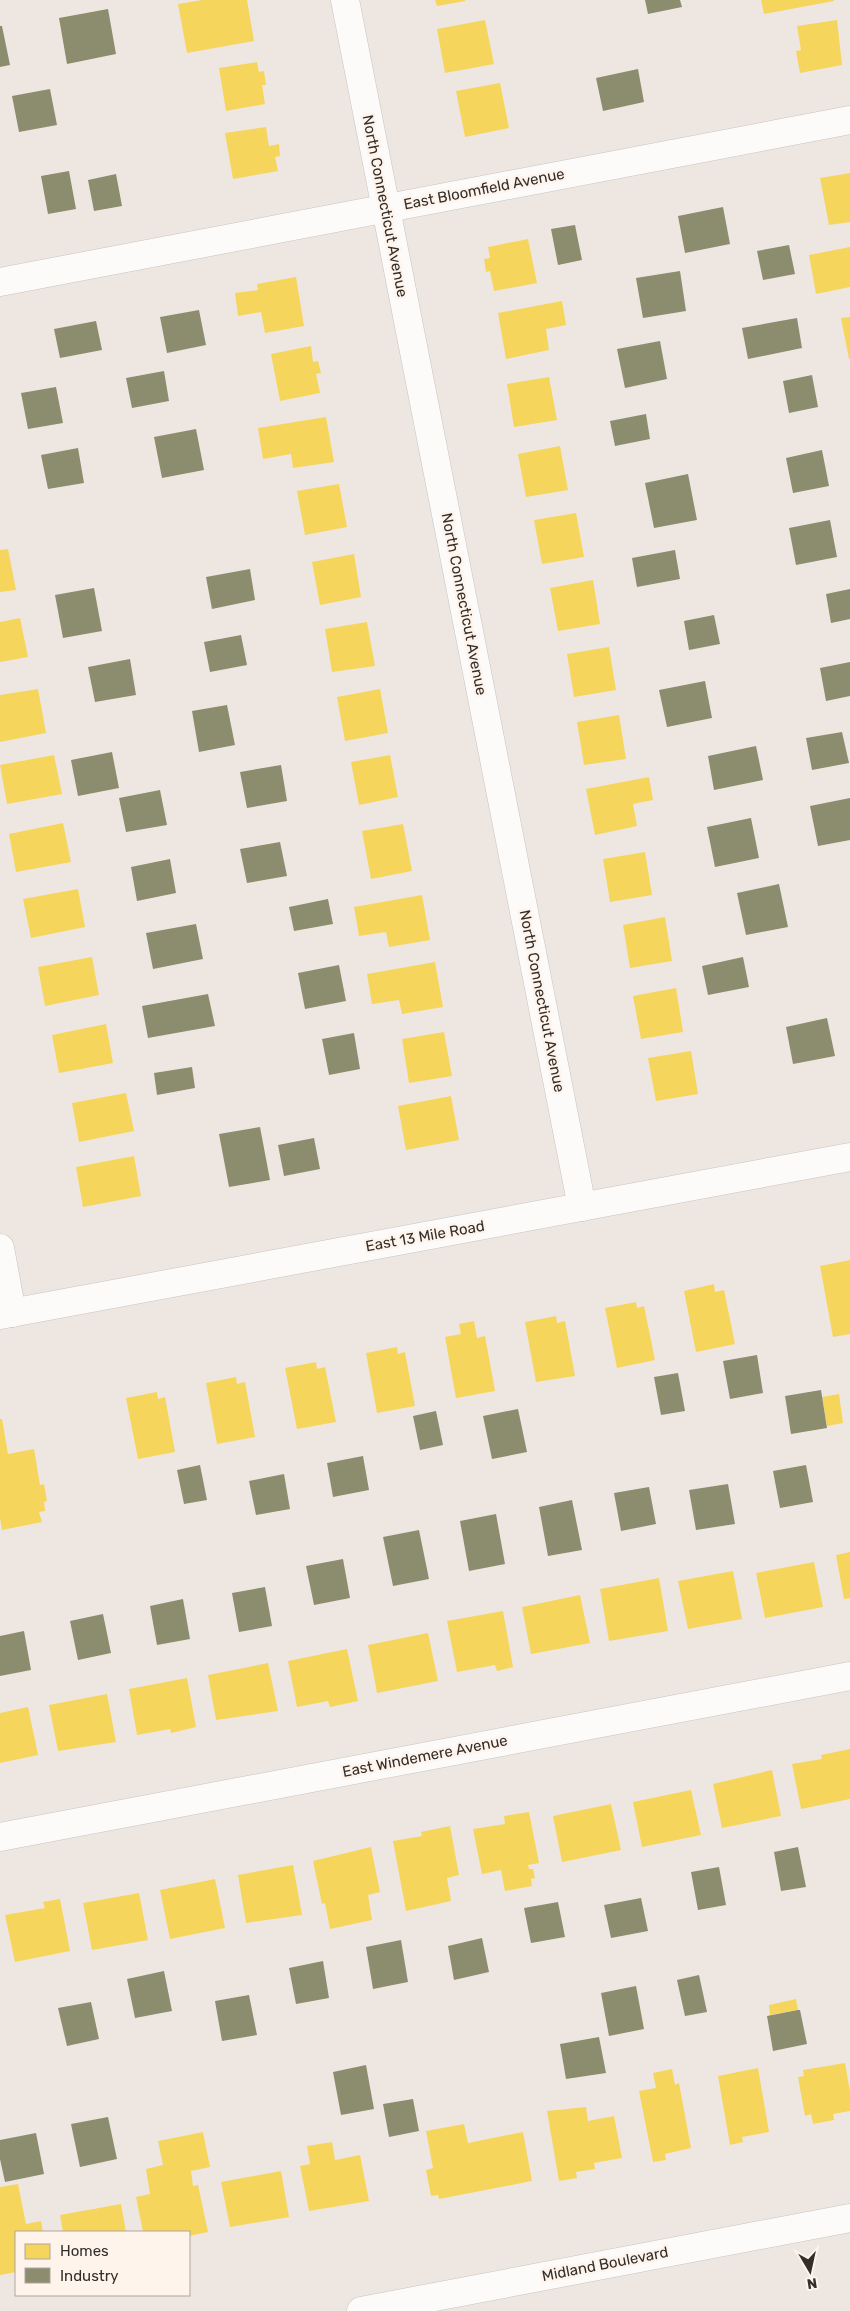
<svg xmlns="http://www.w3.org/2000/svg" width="850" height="2311" font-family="Rubik,sans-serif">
<rect width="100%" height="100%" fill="#eee7e1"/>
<path fill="#f6d55c" d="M 202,0 L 247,0 L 254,41 L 187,53 L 178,4 Z
M 435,0 L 465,0 L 465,1 L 437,6 Z
M 761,0 L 834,0 L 834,1 L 764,14 Z
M 485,20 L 494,64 L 445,73 L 437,29 Z
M 837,20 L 842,65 L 800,73 L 796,51 L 801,50 L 797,26 Z
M 257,62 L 259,72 L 264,71 L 266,85 L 262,85 L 265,104 L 226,111 L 219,68 Z
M 500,83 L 509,128 L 465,137 L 456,91 Z
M 266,127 L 269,146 L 279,144 L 280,156 L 275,157 L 278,171 L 233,179 L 225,133 Z
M 850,173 L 850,222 L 829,225 L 820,178 Z
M 528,239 L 537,283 L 494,291 L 490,271 L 486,272 L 484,259 L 490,258 L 488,247 Z
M 850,247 L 850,287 L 816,294 L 809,255 Z
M 296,277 L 304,326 L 265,333 L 261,312 L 238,316 L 235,293 L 258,290 L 257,284 Z
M 562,301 L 566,325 L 546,329 L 549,350 L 506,359 L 498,313 Z
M 850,317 L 850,359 L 849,359 L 841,318 Z
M 311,346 L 313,362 L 318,361 L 321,373 L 316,374 L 320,393 L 280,401 L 271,354 Z
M 549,377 L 557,420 L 514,427 L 507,384 Z
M 326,417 L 334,462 L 293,468 L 291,454 L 263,459 L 258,428 Z
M 560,446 L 568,490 L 526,497 L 518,454 Z
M 339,484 L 347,527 L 305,535 L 297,491 Z
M 576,513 L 584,557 L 542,564 L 534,520 Z
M 8,549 L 16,590 L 0,592 L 0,550 Z
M 354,554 L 361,597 L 320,605 L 312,562 Z
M 593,580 L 600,624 L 558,631 L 550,588 Z
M 20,618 L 28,657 L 0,662 L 0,622 Z
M 367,622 L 375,666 L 332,672 L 325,629 Z
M 609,647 L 616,690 L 574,697 L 567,654 Z
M 38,689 L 46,733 L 0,742 L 0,695 Z
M 380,689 L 388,733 L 345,741 L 337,697 Z
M 619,715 L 626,759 L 584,765 L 577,722 Z
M 54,755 L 62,794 L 7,804 L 0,765 Z
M 390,755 L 398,797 L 359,805 L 351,762 Z
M 649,777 L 653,800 L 633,804 L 637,826 L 595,835 L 586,789 Z
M 63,823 L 71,862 L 16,872 L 9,834 Z
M 403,824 L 412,871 L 371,879 L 362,831 Z
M 645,852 L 652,895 L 610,902 L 603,859 Z
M 78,889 L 85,927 L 31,938 L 23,899 Z
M 422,895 L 430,940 L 389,947 L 386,932 L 359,936 L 354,907 Z
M 665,917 L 672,961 L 630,968 L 623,925 Z
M 92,957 L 99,995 L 45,1006 L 38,967 Z
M 435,962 L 443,1007 L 402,1014 L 399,1000 L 372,1004 L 367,974 Z
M 676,988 L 683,1032 L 641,1039 L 633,996 Z
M 106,1024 L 113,1063 L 59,1073 L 52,1035 Z
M 444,1032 L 452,1076 L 409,1083 L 402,1039 Z
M 691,1051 L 698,1094 L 656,1101 L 648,1058 Z
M 126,1093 L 134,1131 L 79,1142 L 72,1103 Z
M 451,1096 L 459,1140 L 406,1150 L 398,1106 Z
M 134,1156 L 141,1196 L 83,1207 L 76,1167 Z
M 850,1260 L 850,1334 L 833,1337 L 820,1266 Z
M 714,1284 L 715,1292 L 724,1290 L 735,1344 L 696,1352 L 684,1291 Z
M 636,1302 L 637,1308 L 644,1306 L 655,1360 L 617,1368 L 605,1308 Z
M 556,1316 L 557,1323 L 565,1321 L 575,1376 L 536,1382 L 525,1322 Z
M 474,1321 L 477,1338 L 485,1336 L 495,1391 L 456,1398 L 445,1337 L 461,1334 L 459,1324 Z
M 397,1347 L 398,1354 L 405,1352 L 415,1406 L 377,1413 L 366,1353 Z
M 316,1362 L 317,1369 L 325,1367 L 336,1422 L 297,1429 L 285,1368 Z
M 236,1377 L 237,1384 L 245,1382 L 255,1437 L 217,1444 L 206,1383 Z
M 157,1392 L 158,1399 L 165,1397 L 175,1452 L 138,1459 L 126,1398 Z
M 839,1394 L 843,1423 L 827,1426 L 822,1397 Z
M 0,1419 L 2,1419 L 8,1454 L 34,1449 L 40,1485 L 44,1484 L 47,1501 L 44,1502 L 45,1511 L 39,1512 L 42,1522 L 2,1530 L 0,1518 Z
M 850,1552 L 850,1598 L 844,1599 L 836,1555 Z
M 814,1562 L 823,1607 L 765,1618 L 756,1573 Z
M 733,1571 L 742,1619 L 688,1629 L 678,1581 Z
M 659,1578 L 668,1631 L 609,1641 L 600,1589 Z
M 580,1595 L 590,1643 L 531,1654 L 522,1607 Z
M 503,1611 L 513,1667 L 497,1671 L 495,1665 L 457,1672 L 447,1621 Z
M 428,1633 L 438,1681 L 377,1693 L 368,1645 Z
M 347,1649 L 358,1701 L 330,1707 L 328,1701 L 297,1707 L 288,1661 Z
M 268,1663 L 278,1711 L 216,1720 L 208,1675 Z
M 187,1678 L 196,1727 L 171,1733 L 170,1729 L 137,1735 L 129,1689 Z
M 107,1694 L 116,1742 L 58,1751 L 49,1705 Z
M 28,1707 L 38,1755 L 0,1763 L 0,1713 Z
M 850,1749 L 850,1799 L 801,1809 L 792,1764 L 822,1759 L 821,1755 Z
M 772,1770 L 781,1816 L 722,1828 L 713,1784 Z
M 691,1790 L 701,1835 L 642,1847 L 633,1802 Z
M 611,1804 L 621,1850 L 562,1862 L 553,1816 Z
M 529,1812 L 539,1863 L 528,1865 L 529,1869 L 533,1869 L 535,1878 L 531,1879 L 532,1886 L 505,1891 L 501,1870 L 482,1874 L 473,1829 L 505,1824 L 504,1816 Z
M 450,1826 L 459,1875 L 447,1878 L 451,1901 L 406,1911 L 393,1841 L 422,1836 L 421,1832 Z
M 371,1847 L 380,1892 L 368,1895 L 372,1920 L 330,1929 L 325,1903 L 322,1904 L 313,1861 Z
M 293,1865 L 302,1915 L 246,1923 L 238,1875 Z
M 215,1879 L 225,1928 L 170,1939 L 160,1890 Z
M 139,1893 L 148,1940 L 92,1950 L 83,1903 Z
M 60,1899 L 70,1951 L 15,1962 L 5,1915 L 45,1908 L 43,1902 Z
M 796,1999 L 798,2010 L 770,2015 L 769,2005 Z
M 845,2063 L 850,2092 L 850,2111 L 833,2114 L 834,2120 L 813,2124 L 811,2114 L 805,2116 L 798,2077 L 804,2076 L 803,2070 Z
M 758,2068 L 769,2132 L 742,2137 L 743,2142 L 730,2145 L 718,2076 Z
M 672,2069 L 675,2085 L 679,2083 L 691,2148 L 665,2154 L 666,2160 L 653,2162 L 639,2091 L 656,2088 L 653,2073 Z
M 586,2107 L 588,2121 L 614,2116 L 622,2158 L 594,2163 L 595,2169 L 576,2172 L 577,2178 L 559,2181 L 547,2111 Z
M 464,2124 L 468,2143 L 523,2132 L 532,2181 L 439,2199 L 438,2195 L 431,2196 L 426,2170 L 433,2168 L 426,2131 Z
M 203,2132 L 210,2167 L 191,2171 L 193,2186 L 198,2185 L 208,2232 L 189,2236 L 189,2232 L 143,2232 L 136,2197 L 150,2194 L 146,2169 L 163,2165 L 158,2141 Z
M 332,2142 L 335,2160 L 360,2155 L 369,2201 L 309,2211 L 300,2166 L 310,2164 L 307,2146 Z
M 281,2171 L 289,2217 L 230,2227 L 221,2182 Z
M 18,2184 L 26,2224 L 41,2221 L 43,2232 L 16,2232 L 16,2272 L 0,2275 L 0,2187 Z
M 121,2204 L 126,2232 L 63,2232 L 60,2215 Z"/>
<path fill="#8c8c6e" d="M 645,0 L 680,0 L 682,7 L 648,14 Z
M 108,9 L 116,54 L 67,64 L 59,18 Z
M 0,26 L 2,26 L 10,65 L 0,67 Z
M 638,69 L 644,102 L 603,111 L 596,78 Z
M 50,89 L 57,125 L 19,132 L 12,96 Z
M 69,171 L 76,209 L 48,214 L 41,176 Z
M 116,174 L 122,206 L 94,211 L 88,180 Z
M 723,207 L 730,244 L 685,253 L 678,216 Z
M 575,225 L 582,260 L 558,265 L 551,229 Z
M 789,245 L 795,274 L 763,280 L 757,251 Z
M 680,271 L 686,311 L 643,318 L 636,278 Z
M 199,310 L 206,345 L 167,353 L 160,317 Z
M 797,318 L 802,348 L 748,359 L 742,328 Z
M 96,321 L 102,350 L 60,358 L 54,329 Z
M 660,341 L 667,379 L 625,388 L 617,349 Z
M 164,371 L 169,401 L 132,408 L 126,378 Z
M 812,375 L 818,407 L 789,413 L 783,381 Z
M 56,387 L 63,423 L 28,429 L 21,393 Z
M 646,414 L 650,439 L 615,446 L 610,421 Z
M 196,429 L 204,470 L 162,478 L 154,437 Z
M 78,448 L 84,483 L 48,489 L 41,455 Z
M 822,450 L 829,486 L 793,493 L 786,458 Z
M 688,474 L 697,520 L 654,528 L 645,483 Z
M 830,520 L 837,557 L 796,565 L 789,528 Z
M 675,550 L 680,579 L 637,587 L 632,558 Z
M 250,569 L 255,600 L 212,609 L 206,577 Z
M 94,588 L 102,631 L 63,638 L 55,595 Z
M 850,589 L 850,619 L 831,623 L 826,594 Z
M 714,615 L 720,644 L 689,650 L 684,621 Z
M 241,635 L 247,665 L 210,672 L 204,642 Z
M 130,659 L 136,695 L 95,702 L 88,667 Z
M 850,662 L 850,696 L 826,701 L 820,668 Z
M 705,681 L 712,718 L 667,727 L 659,690 Z
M 227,705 L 235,745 L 199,752 L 192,711 Z
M 842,732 L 849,763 L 812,770 L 806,738 Z
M 756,746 L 763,780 L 714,790 L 708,756 Z
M 112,752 L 119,788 L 78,796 L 71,760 Z
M 281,765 L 287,801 L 247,808 L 240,772 Z
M 160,790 L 167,825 L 126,832 L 119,798 Z
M 850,798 L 850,840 L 818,846 L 810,806 Z
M 751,818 L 759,858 L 715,867 L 707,827 Z
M 280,842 L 287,876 L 247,883 L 240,849 Z
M 170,859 L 176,893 L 137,901 L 131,867 Z
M 779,884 L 788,927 L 746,935 L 737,893 Z
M 328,899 L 333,924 L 294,931 L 289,907 Z
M 196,924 L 203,959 L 153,969 L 146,933 Z
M 743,957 L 749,987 L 708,995 L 702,966 Z
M 339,965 L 346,1001 L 305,1009 L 298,973 Z
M 208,994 L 215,1026 L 148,1038 L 142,1006 Z
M 827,1018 L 835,1056 L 793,1064 L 786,1027 Z
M 354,1033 L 360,1069 L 329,1075 L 322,1039 Z
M 192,1067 L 195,1088 L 157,1095 L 154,1073 Z
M 260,1127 L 270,1180 L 229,1187 L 219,1134 Z
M 314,1138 L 320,1169 L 284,1176 L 278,1145 Z
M 757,1355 L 763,1393 L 730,1399 L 723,1361 Z
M 678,1373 L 685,1411 L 661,1415 L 654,1377 Z
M 821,1390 L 827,1428 L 791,1434 L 785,1396 Z
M 518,1409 L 527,1452 L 492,1459 L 483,1416 Z
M 436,1411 L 443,1445 L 420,1450 L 413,1416 Z
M 363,1456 L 369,1490 L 333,1497 L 327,1463 Z
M 200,1465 L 207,1500 L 184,1504 L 177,1470 Z
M 806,1465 L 813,1502 L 780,1508 L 773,1471 Z
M 284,1474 L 290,1509 L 256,1515 L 249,1481 Z
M 728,1484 L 735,1524 L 696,1530 L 689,1490 Z
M 649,1487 L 656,1524 L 621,1531 L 614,1493 Z
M 572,1500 L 582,1550 L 548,1556 L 539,1507 Z
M 496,1514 L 505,1564 L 469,1571 L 460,1521 Z
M 419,1530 L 429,1579 L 393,1586 L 383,1537 Z
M 343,1559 L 350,1598 L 314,1605 L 306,1566 Z
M 265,1587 L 272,1626 L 239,1632 L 232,1593 Z
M 183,1599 L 190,1639 L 157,1645 L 150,1606 Z
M 103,1614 L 111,1653 L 78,1660 L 70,1621 Z
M 24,1631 L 31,1670 L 0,1676 L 0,1636 Z
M 798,1847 L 806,1887 L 781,1891 L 774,1852 Z
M 719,1867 L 726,1905 L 698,1910 L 691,1872 Z
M 641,1898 L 648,1931 L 611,1938 L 604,1905 Z
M 558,1902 L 565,1937 L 531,1943 L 524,1908 Z
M 482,1938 L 489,1972 L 454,1980 L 448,1946 Z
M 401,1940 L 408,1982 L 373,1989 L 366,1947 Z
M 323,1961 L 329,1998 L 296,2004 L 289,1968 Z
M 164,1971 L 172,2011 L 135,2018 L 127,1979 Z
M 699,1975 L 707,2012 L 685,2016 L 677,1980 Z
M 636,1986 L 644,2029 L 609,2036 L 601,1993 Z
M 249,1995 L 257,2035 L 222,2041 L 215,2001 Z
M 91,2002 L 99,2039 L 67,2046 L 58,2008 Z
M 798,2010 L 800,2010 L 807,2044 L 773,2051 L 767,2016 Z
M 599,2037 L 606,2073 L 566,2079 L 560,2044 Z
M 366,2065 L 374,2109 L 341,2115 L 333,2072 Z
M 413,2099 L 419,2131 L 389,2137 L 383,2104 Z
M 108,2117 L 117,2159 L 80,2167 L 71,2124 Z
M 36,2133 L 44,2174 L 5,2182 L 0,2159 L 0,2140 Z"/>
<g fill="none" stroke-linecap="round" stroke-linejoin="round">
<g stroke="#c8c3be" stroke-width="29">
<path id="minor" d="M 345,0 L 582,1207
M 0,282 L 850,120
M 0,1248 L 12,1313
M 0,1837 L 850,1676
M 361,2311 L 850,2218"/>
</g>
<g stroke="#c8c3be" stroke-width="29">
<path id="major" d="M 0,1315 L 850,1157"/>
</g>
<use href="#minor" stroke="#fcfbfa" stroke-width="28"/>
<use href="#major" stroke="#fcfbfa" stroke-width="28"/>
</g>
<g text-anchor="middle" stroke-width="5" stroke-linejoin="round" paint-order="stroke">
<g font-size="15" fill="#332e2a" stroke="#fff4ec">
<text transform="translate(484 189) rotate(-11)" y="5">East Bloomfield Avenue</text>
<text transform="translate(385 206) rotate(79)" y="5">North Connecticut Avenue</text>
<text transform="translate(464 604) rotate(79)" y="5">North Connecticut Avenue</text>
<text transform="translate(542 1001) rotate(79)" y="5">North Connecticut Avenue</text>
<text transform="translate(425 1236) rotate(-10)" y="5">East 13 Mile Road</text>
<text transform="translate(425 1756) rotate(-11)" y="5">East Windemere Avenue</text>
<text transform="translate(605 2264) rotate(-11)" y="5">Midland Boulevard</text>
</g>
</g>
<rect x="15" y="2231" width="175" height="65" fill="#fff4ec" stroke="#ada59e"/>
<rect x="25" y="2244" width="25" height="15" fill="#f6d55c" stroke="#ada59e"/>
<text x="60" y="2256" font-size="15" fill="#332e2a">Homes</text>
<rect x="25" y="2268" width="25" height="15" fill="#8c8c6e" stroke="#ada59e"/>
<text x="60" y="2281" font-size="15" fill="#332e2a">Industry</text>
<g transform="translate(810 2271) rotate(171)" stroke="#fff4ec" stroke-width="4" paint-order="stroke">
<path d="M0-4L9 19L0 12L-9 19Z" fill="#332e2a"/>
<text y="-8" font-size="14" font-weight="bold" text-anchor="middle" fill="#332e2a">N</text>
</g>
</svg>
